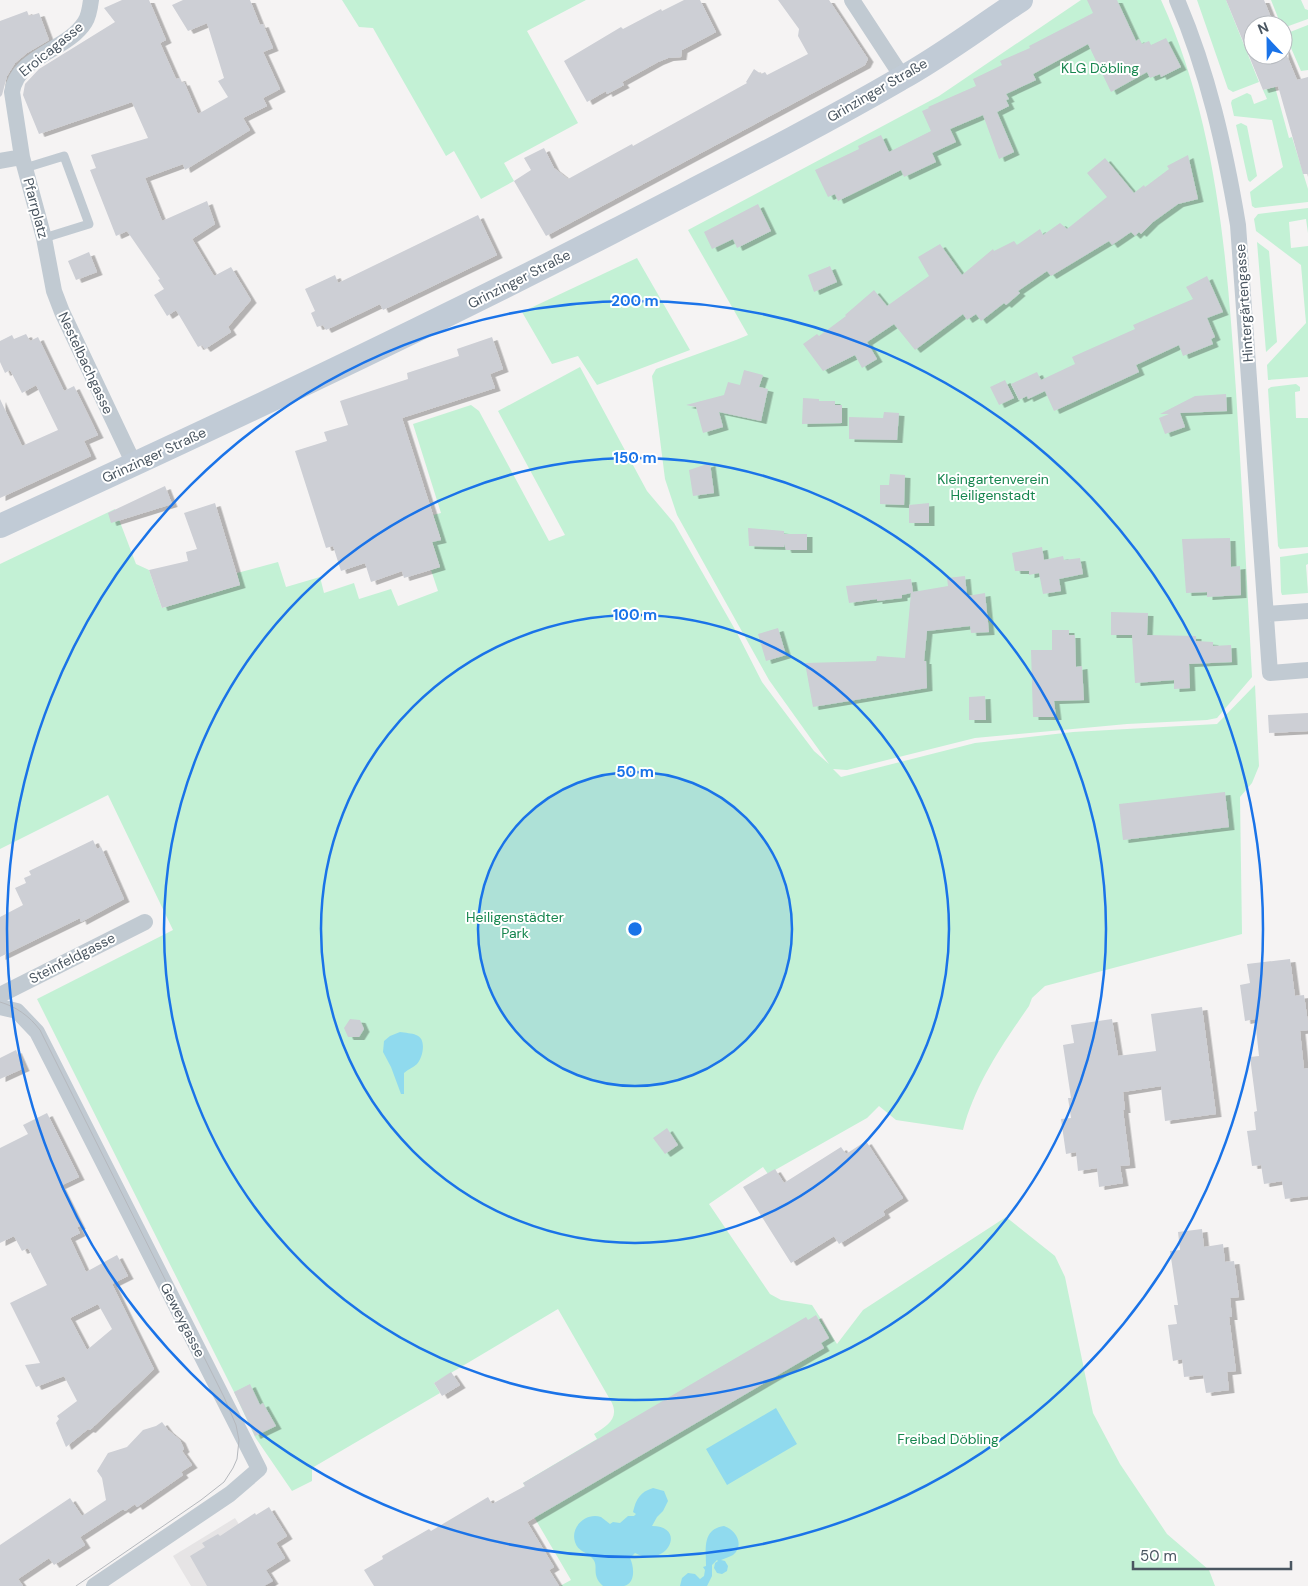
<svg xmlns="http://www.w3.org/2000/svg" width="1308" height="1586" font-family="'DM Sans',sans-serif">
<defs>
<filter id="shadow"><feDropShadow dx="5.5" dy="3" stdDeviation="0" flood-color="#0004"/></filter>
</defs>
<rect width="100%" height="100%" fill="#f5f3f3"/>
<path fill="#e6e4e5" d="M 235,1518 L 277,1586 L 191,1586 L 173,1556 Z"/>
<path fill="#c3f1d5" d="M 342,0 L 586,0 L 527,31 L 578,123 L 504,163 L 514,181 L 481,199 L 454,151 L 446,156 L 373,28 L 359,27 Z
M 1081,0 L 1161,0 C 1217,123 1227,258 1236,391 C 1242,486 1247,582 1252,677 L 1217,718 L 1207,720 L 1127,724 L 975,738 L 847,770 L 833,769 L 841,777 L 975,743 L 1073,732 L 1217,724 L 1255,685 L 1259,766 L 1252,783 L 1240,797 L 1242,934 L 1045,986 L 1032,998 L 1029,1006 C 1002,1045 975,1084 963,1130 L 896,1120 L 879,1106 L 867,1118 L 768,1174 L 763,1167 L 709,1204 L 770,1294 L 781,1300 L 812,1305 L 837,1344 L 863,1310 L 1006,1217 L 1055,1256 L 1065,1277 L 1093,1413 L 1120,1464 L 1167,1534 L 1209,1570 L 1215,1586 L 560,1586 L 571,1580 L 530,1510 L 536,1505 L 523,1483 L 597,1439 L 594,1434 C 607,1426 619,1419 612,1403 L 558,1309 L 434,1383 L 440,1393 L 312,1468 L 312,1481 L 292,1491 L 255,1437 L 234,1392 L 37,999 L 173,930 L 108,795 L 0,849 L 0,564 L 115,509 L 136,564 L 149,570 L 162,608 L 240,585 L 237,573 L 278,562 L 286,587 L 320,577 L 324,593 L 354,583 L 359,599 L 391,589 L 398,606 L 438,591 L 431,570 L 440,567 L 432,542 L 441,539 L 433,515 L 441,513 L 413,424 L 471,405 L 479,411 L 549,541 L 565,535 L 498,411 L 580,367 L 647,491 L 674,523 L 737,633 L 762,682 L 814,751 L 829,764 L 769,680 L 677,515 L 665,479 L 652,376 L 656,369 L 736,340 L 748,335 L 688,230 L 939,96 Z
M 1197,0 L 1226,0 L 1259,82 L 1233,92 L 1228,89 Z
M 1271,0 L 1301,0 L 1305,9 L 1308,10 L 1308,19 L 1283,28 L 1283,25 L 1281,25 Z
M 1308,25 L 1308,70 L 1301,71 L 1285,34 Z
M 1275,87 L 1289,138 L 1292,137 L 1308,189 L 1308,202 L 1255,208 L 1252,206 L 1250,192 L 1283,167 L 1272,120 L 1234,116 L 1231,103 L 1232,100 L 1247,93 L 1251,95 L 1254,104 L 1267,99 L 1263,90 Z
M 1241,123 L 1247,126 L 1257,176 L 1250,182 L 1248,180 L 1236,125 Z
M 1308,208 L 1308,233 L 1306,219 L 1289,222 L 1291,248 L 1308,246 L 1308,377 L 1268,380 L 1267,365 L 1306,323 L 1301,265 L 1256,231 L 1254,219 L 1258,214 Z
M 1257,242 L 1269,251 L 1277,342 L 1266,352 Z
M 637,258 L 690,350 L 597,385 L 578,356 L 552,364 L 522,312 Z
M 1296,384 L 1300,387 L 1300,391 L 1295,392 L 1296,418 L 1308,418 L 1308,547 L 1280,549 L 1278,546 L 1268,389 L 1271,387 Z
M 1308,553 L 1308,564 L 1306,565 L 1308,593 L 1282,595 L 1281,592 L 1280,557 Z"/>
<path fill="#90daee" d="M 400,1032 C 405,1033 412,1033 416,1035 C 427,1038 423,1058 417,1064 C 413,1068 408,1069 404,1073 L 404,1094 L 401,1094 L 391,1067 L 383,1052 L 384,1041 L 390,1036 Z
M 776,1408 L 797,1444 L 727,1485 L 706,1449 Z
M 653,1488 L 664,1491 L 668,1501 L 663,1511 L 657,1517 L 652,1526 C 688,1526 667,1570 635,1553 L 630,1558 C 634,1566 636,1583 624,1586 C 617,1586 609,1586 603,1586 C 590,1574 600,1566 592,1558 C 586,1551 578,1552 575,1542 C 570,1527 586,1512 601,1517 C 604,1519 607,1522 610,1524 L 613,1522 L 620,1523 L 628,1516 L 634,1516 L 636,1514 L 633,1512 C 636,1499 640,1492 653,1488 Z
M 724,1526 C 736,1530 745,1545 733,1555 C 730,1557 725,1558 721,1560 L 725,1561 L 728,1566 L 727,1571 L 722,1574 L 717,1573 L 714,1568 L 715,1563 L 718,1561 L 717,1560 L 712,1565 L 712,1576 L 707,1586 L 680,1586 L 682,1578 L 688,1573 L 695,1574 L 700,1579 L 704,1576 L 705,1570 L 703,1567 L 706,1566 C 706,1549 702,1529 724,1526 Z"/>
<path fill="#cdcfd5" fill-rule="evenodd" filter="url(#shadow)" d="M 122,0 L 149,0 L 166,40 L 160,43 L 176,79 L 180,78 L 182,83 L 184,82 L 198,114 L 228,97 L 218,81 L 224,78 L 207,23 L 188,31 L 172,5 L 183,0 L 250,0 L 260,25 L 263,24 L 273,48 L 263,52 L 280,89 L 263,98 L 267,106 L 243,118 L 250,130 L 185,170 L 183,164 L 145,178 L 162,221 L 207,201 L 215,224 L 192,239 L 214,276 L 231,267 L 251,300 L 228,327 L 231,332 L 205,349 L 202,345 L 198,347 L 176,310 L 167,316 L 154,295 L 164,289 L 158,280 L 160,279 L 127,231 L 116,236 L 90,170 L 96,168 L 91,155 L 148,138 L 132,102 L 39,134 L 23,95 L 25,84 L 39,69 L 115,22 L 104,8 Z
M 684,0 L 700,0 L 716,32 L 682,50 L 681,57 L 668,58 L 658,62 L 622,82 L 624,85 L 607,94 L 606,91 L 587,102 L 564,61 L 621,27 L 623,29 L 661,9 L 662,11 Z
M 778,0 L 829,0 L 868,59 L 865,65 L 546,236 L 514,181 L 531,170 L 524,158 L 544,148 L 554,168 L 568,179 L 632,144 L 633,146 L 747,83 L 746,82 L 754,69 L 761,74 L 765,72 L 767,75 L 808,54 L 798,36 L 799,29 Z
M 1087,0 L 1117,0 L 1136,41 L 1139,39 L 1142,44 L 1149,41 L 1151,45 L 1166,38 L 1181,67 L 1161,77 L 1160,74 L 1150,78 L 1147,72 L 1111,92 L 1088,44 L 1033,74 L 1036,80 L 1006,94 L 1009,99 L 1006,100 L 1009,106 L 997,112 L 1014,152 L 999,159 L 983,115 L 950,129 L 956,142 L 932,153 L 936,162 L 904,177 L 901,170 L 838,201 L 835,194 L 828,197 L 815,170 L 859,149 L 858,146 L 881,135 L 889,152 L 931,131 L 922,111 L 929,108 L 928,107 L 976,86 L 973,79 L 1002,65 L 1000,61 L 1030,48 L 1029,46 L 1093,13 Z
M 1226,0 L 1264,0 L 1274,25 L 1253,25 L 1253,55 L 1283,55 L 1283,46 L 1297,80 L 1308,77 L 1308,174 L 1303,174 L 1278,86 L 1263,90 Z
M 27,11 L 29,16 L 39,13 L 49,40 L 27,53 L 15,63 L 7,76 L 2,95 L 0,97 L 0,21 Z
M 1188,155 L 1198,199 L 1178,204 L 1153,222 L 1141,234 L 1139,232 L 1135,236 L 1131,232 L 1112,245 L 1109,241 L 1051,276 L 1047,271 L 1018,291 L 1020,293 L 1006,305 L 1004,303 L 981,321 L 976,314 L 967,320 L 963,314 L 915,350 L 894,324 L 867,342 L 877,359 L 862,368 L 855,355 L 823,371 L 803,344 L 817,334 L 819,336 L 846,316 L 845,315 L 874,290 L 887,306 L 929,276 L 918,257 L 940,244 L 962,275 L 993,249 L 994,251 L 1014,241 L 1017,245 L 1040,229 L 1043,235 L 1060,223 L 1067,229 L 1107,197 L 1087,173 L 1105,158 L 1134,193 L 1144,185 L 1145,187 L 1169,169 L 1167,166 Z
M 758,204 L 771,231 L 737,248 L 733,239 L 712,249 L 704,232 Z
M 478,215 L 497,255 L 383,310 L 380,304 L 326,330 L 323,325 L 317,327 L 311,313 L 315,311 L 305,289 L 335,275 L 338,283 Z
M 89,252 L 97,272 L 76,280 L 68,261 Z
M 830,266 L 837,282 L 814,292 L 808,275 Z
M 1207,276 L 1223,312 L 1207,318 L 1215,337 L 1211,339 L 1213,344 L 1183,356 L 1179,345 L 1136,365 L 1139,372 L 1054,411 L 1045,391 L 1028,399 L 1027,396 L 1019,400 L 1011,384 L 1037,372 L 1041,380 L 1075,364 L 1072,357 L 1135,329 L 1133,325 L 1193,299 L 1186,287 Z
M 26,334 L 30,341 L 38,337 L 64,391 L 74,386 L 98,435 L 84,441 L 91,456 L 0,498 L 0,399 L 22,446 L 58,430 L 36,385 L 22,393 L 10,370 L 5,373 L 0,362 L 0,341 L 12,335 L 14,339 Z
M 492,337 L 503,369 L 490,374 L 495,388 L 402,418 L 441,540 L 432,542 L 440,567 L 404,578 L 402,571 L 371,582 L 365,563 L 341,571 L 333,546 L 326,548 L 295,451 L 327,441 L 324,432 L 348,425 L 340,401 L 408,379 L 407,373 L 459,356 L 457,349 Z
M 744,370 L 763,375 L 759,387 L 768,389 L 761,421 L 719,412 L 723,427 L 703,433 L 696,407 L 686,405 L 724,395 L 728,382 L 740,385 Z
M 1005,380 L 1014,398 L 999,405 L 990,387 Z
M 1226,394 L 1227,411 L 1180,413 L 1185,427 L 1165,434 L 1159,418 L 1169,414 L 1160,414 L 1195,396 Z
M 803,398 L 819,399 L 819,401 L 835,401 L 835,405 L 842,405 L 842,423 L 802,424 Z
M 884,412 L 899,413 L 897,440 L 849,439 L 849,417 L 883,418 Z
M 710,463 L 714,493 L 693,496 L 689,470 Z
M 890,474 L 905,475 L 904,505 L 880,504 L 880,485 L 889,485 Z
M 165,486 L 172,504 L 111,523 L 108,513 Z
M 215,503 L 240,585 L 162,608 L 149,570 L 188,561 L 186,552 L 197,549 L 184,513 Z
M 929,503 L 929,523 L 909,523 L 909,505 Z
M 748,528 L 784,531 L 784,534 L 807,534 L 807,550 L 786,550 L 784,544 L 784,547 L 749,546 Z
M 1230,538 L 1231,567 L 1240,566 L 1241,595 L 1207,597 L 1207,592 L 1186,593 L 1182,539 Z
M 1042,547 L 1044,560 L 1063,556 L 1064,560 L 1080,558 L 1083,574 L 1059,579 L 1061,591 L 1043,594 L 1039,573 L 1029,575 L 1029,571 L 1015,571 L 1012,553 Z
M 965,576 L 967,596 L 985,593 L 989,632 L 971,633 L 970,626 L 927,631 L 924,661 L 926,661 L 927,688 L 813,707 L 805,663 L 876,661 L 877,656 L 905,658 L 911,593 L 902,595 L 902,598 L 877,601 L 877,599 L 849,603 L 846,586 L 911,579 L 913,592 L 948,586 L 947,578 Z
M 1111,612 L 1148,613 L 1147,635 L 1196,636 L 1196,641 L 1213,642 L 1213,646 L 1231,645 L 1232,662 L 1189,664 L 1190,688 L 1174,689 L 1174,680 L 1135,683 L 1132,635 L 1111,635 Z
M 778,628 L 786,655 L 766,661 L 758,634 Z
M 1052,630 L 1069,630 L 1069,635 L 1075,635 L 1076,667 L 1082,666 L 1084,700 L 1054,701 L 1056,717 L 1033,717 L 1031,650 L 1052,650 Z
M 985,696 L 986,720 L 969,720 L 969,697 Z
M 1308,713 L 1308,731 L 1269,733 L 1268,715 Z
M 1225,792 L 1229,827 L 1123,840 L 1119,804 Z
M 93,840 L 97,849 L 101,847 L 124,899 L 81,922 L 80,918 L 0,957 L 0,917 L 23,905 L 15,888 L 26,883 L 24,878 L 31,875 L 29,871 Z
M 1290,959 L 1295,996 L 1304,995 L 1308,1023 L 1308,1030 L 1300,1031 L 1304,1069 L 1308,1068 L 1308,1196 L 1285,1199 L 1282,1181 L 1264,1184 L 1261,1165 L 1252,1166 L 1247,1131 L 1256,1130 L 1254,1112 L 1257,1111 L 1250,1057 L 1259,1056 L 1255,1019 L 1245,1021 L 1240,985 L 1250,983 L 1247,964 Z
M 1202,1007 L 1216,1114 L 1165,1121 L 1161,1086 L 1123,1092 L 1125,1110 L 1123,1110 L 1130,1165 L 1120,1166 L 1123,1183 L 1099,1187 L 1097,1168 L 1078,1171 L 1076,1152 L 1066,1154 L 1061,1119 L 1071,1118 L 1068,1098 L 1071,1098 L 1063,1045 L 1074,1043 L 1071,1025 L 1112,1019 L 1118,1056 L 1156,1051 L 1151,1014 Z
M 350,1019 L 360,1020 L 364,1029 L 359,1037 L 348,1037 L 344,1028 Z
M 16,1050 L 24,1068 L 0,1079 L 0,1058 Z
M 47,1113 L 79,1177 L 60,1186 L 80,1226 L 77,1227 L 80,1233 L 70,1238 L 86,1272 L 117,1255 L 128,1276 L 112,1284 L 154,1369 L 90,1430 L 88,1429 L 66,1447 L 56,1423 L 59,1419 L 57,1416 L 77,1401 L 64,1376 L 36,1387 L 25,1365 L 40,1363 L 10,1303 L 47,1285 L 28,1248 L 22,1251 L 14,1236 L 0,1243 L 0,1148 L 28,1134 L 23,1125 ZM 98,1304 L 112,1329 L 87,1350 L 70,1318 Z
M 667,1128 L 678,1145 L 665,1154 L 653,1138 Z
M 866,1141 L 903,1198 L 883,1211 L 885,1215 L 839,1244 L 834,1236 L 791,1263 L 743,1187 L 775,1169 L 784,1183 L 841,1147 L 846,1154 Z
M 1202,1229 L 1204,1247 L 1223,1244 L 1225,1262 L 1234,1261 L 1239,1297 L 1230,1298 L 1232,1317 L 1229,1317 L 1236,1371 L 1227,1372 L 1229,1390 L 1206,1393 L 1203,1375 L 1184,1377 L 1182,1359 L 1173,1361 L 1168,1325 L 1177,1324 L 1174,1305 L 1178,1305 L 1170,1251 L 1180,1250 L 1178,1232 Z
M 816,1315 L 829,1338 L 821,1343 L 824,1348 L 527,1522 L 554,1567 L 549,1570 L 559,1586 L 374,1586 L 364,1570 L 383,1559 L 382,1556 L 429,1529 L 431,1531 L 488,1497 L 492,1504 L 525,1486 L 523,1483 L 608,1433 L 806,1317 L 808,1320 Z
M 451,1372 L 460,1385 L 442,1396 L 434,1383 Z
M 250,1384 L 260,1405 L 263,1403 L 276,1426 L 255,1436 L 234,1392 Z
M 162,1422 L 168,1430 L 180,1440 L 184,1449 L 182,1451 L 192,1465 L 181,1472 L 183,1475 L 137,1507 L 135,1504 L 125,1511 L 123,1509 L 80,1537 L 85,1545 L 54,1565 L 49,1558 L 18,1579 L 23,1586 L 0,1586 L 0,1545 L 70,1498 L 82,1516 L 106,1500 L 102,1478 L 97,1471 L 108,1453 L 127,1447 L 143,1430 L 156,1426 Z
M 269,1507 L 287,1536 L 276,1543 L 285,1558 L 266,1570 L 273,1581 L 264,1586 L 207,1586 L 190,1556 L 205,1547 L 202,1543 L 218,1534 L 220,1536 L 255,1513 L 256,1515 Z"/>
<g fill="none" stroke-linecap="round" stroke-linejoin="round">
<path stroke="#c1cad2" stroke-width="9" d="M 25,168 L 64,156 L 89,224 L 44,238"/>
<path stroke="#c1cad2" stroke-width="16" d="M 91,0 C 90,8 89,16 85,22 C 67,51 18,55 12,92 L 22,157 L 44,238 L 54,291 L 62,312 L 134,464
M 852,0 L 903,78
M 1177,0 C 1208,72 1225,148 1238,225 L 1270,673 L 1308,670
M 0,161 L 22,157
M 1266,614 L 1308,611
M 0,995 L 145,922
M 0,1007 L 17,1011 L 37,1032 L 259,1469 L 230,1494 L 94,1586"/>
<path stroke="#c1cbd6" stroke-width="24" d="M 0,526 C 207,431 412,335 614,231 C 710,181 807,133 900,79 C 942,56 981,26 1021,0"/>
<path stroke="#b5b8bd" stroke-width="1" d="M 0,1002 C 17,1007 29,1016 40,1030 L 224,1397 L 236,1425 L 239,1440 L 237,1459 L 233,1468 L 224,1482 L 201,1500 L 76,1586"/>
</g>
<circle cx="635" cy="929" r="157" fill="#1a73e8" fill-opacity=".12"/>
<g fill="none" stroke="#1a73e8" stroke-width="2.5">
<circle cx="635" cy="929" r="157"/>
<circle cx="635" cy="929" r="314"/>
<circle cx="635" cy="929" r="471"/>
<circle cx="635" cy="929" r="628"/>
</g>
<g text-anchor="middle" stroke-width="4" stroke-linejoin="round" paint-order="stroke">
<g font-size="14" fill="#4a5661" stroke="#fff">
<text transform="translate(51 49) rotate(-39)" y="5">Eroicagasse</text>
<text transform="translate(877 90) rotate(-30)" y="5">Grinzinger Straße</text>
<text transform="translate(36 208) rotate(75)" y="5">Pfarrplatz</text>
<text transform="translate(519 279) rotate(-27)" y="5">Grinzinger Straße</text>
<text transform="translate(1244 303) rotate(-94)" y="5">Hintergärtengasse</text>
<text transform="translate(86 363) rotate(65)" y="5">Nestelbachgasse</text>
<text transform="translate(154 455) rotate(-25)" y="5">Grinzinger Straße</text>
<text transform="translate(72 958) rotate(-27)" y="5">Steinfeldgasse</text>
<text transform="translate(183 1320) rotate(63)" y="5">Geweygasse</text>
</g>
<g font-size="14" fill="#17864f" stroke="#fff">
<text x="1100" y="73">KLG Döbling</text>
<text x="993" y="484">Kleingartenverein<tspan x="993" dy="16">Heiligenstadt</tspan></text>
<text x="515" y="922">Heiligenstädter<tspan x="515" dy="16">Park</tspan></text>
<text x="948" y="1444">Freibad Döbling</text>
</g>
</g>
<circle cx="635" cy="929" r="8" fill="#1a73e8" stroke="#fff" stroke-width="2.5"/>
<g font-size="15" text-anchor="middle" font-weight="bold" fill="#1a73e8" stroke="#fff" stroke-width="4" stroke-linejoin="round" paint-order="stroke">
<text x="635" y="306">200 m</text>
<text x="635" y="463">150 m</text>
<text x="635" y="620">100 m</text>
<text x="635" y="777">50 m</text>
</g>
<g transform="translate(1268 40) rotate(338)"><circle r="24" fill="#ffffff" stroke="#b7bbc0"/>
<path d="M0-4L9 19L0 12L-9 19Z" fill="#1a73e8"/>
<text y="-8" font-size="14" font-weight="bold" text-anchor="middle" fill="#4a5661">N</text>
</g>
<path d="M1133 1561v8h158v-8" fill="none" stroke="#4a5661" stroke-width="2.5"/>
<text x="1140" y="1561" font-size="15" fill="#4a5661" stroke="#ffffff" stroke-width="4" paint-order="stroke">50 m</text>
</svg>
